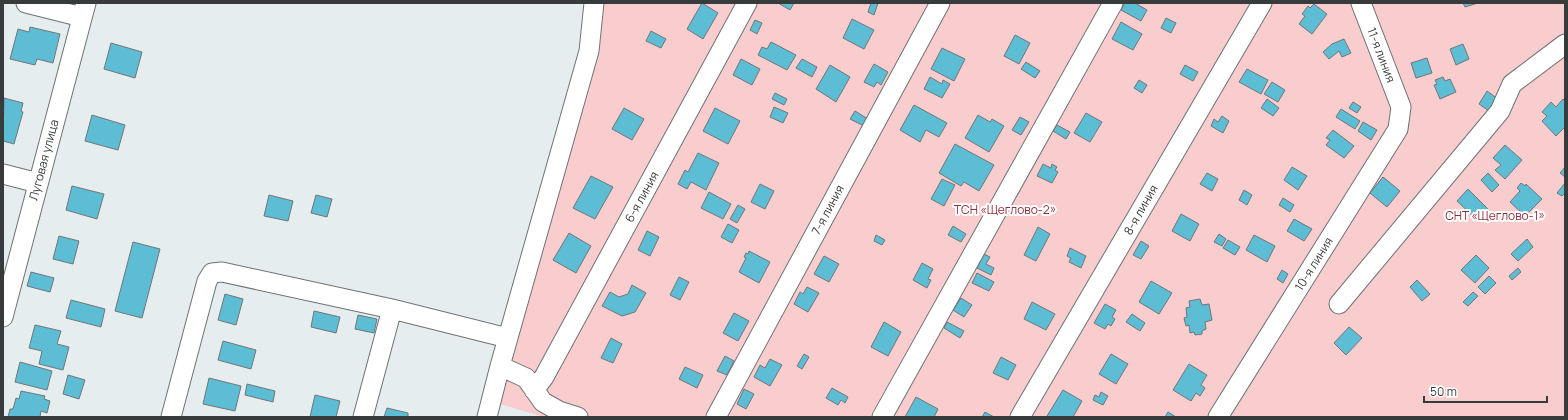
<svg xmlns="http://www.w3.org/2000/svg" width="1568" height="420" font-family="Manrope,sans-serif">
<rect width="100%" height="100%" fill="#e6edef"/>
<path fill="#f9cccd" d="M 600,3 L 1565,3 L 1565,417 L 543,417 L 497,403 Z"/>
<path fill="#5dbdd5" stroke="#707678" d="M 702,3 L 718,13 L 703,39 L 687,29 Z
M 778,3 L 794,3 L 790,10 Z
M 871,3 L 878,3 L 874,15 L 868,12 Z
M 1125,3 L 1135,3 L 1147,10 L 1141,21 L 1121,10 Z
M 1463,3 L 1478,3 L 1465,7 Z
M 1314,4 L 1327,14 L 1312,34 L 1299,24 L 1305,16 L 1302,14 L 1308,6 L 1310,8 Z
M 1166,18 L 1176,23 L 1171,33 L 1161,28 Z
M 852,19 L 874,30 L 864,49 L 843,38 Z
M 755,20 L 762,23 L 757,34 L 750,30 Z
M 1121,22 L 1142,34 L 1133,50 L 1112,39 Z
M 30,27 L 60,34 L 53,63 L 37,59 L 35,65 L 10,59 L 18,29 L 29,32 Z
M 651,31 L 666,39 L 661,48 L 646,41 Z
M 1015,35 L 1030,43 L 1019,64 L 1004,56 Z
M 1344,39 L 1351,53 L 1342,57 L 1339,51 L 1329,59 L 1323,52 L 1332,44 Z
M 771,42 L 796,55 L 787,70 L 758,55 L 762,47 L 767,49 Z
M 111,43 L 142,52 L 135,78 L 104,69 Z
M 1463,44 L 1469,59 L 1456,65 L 1450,49 Z
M 942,48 L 965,59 L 954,81 L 931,69 Z
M 1427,58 L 1432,73 L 1416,78 L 1411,63 Z
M 741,59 L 760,69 L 752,85 L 733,75 Z
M 802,59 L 817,67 L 812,77 L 796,68 Z
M 1026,62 L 1040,71 L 1035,78 L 1021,69 Z
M 874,64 L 888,72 L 881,85 L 877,82 L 874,87 L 864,82 Z
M 830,65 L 850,77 L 836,102 L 816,89 Z
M 1185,65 L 1198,72 L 1193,81 L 1180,74 Z
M 1247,69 L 1268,80 L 1261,94 L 1239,82 Z
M 930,77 L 942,84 L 943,80 L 950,84 L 942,98 L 924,89 Z
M 1443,77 L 1445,81 L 1450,79 L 1456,92 L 1440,99 L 1434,85 L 1437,84 L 1435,80 Z
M 1139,80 L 1147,85 L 1142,93 L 1134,88 Z
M 1272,82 L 1285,90 L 1278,102 L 1264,94 Z
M 1487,91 L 1498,99 L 1489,111 L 1479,104 Z
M 775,93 L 787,99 L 784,105 L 772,99 Z
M 4,98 L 23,103 L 21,111 L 23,112 L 14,144 L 3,141 Z
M 1267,99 L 1279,108 L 1273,116 L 1261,108 Z
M 1563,99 L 1565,101 L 1565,127 L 1556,136 L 1542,121 L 1547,116 L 1542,112 L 1551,102 L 1556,107 Z
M 1353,102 L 1361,107 L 1357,113 L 1349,108 Z
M 914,105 L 947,123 L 939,137 L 926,130 L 920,142 L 900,130 Z
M 774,107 L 788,113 L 783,123 L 770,117 Z
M 624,108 L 644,119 L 632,140 L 612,129 Z
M 715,108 L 740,121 L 728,144 L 703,131 Z
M 1341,109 L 1360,121 L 1355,129 L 1336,117 Z
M 855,111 L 868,119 L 864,126 L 850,119 Z
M 1086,113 L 1102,122 L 1090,142 L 1074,133 Z
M 92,115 L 125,125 L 118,150 L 85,141 Z
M 978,115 L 990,122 L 992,119 L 1004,126 L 989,152 L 965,138 Z
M 1222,116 L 1229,121 L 1223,133 L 1211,126 L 1214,119 L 1218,122 Z
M 1020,117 L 1029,122 L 1021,135 L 1012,130 Z
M 1363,122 L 1377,130 L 1371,140 L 1358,131 Z
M 1057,125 L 1070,132 L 1066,139 L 1053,131 Z
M 1333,130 L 1354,146 L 1344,158 L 1326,145 L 1330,140 L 1326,138 Z
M 955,144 L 994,165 L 979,191 L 964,182 L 961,186 L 939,173 Z
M 1505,145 L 1522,160 L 1505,179 L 1495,170 L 1501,165 L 1493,158 Z
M 698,153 L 719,163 L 706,190 L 691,182 L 687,189 L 678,184 L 685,170 L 688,172 Z
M 1043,164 L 1051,168 L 1052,164 L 1057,167 L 1055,170 L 1058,172 L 1052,183 L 1037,176 Z
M 1292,167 L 1307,176 L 1298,190 L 1284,180 Z
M 1565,167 L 1565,177 L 1560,173 Z
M 1207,173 L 1218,179 L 1212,191 L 1200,184 Z
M 1488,173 L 1499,185 L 1492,192 L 1481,180 Z
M 591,176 L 613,187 L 595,219 L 573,208 Z
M 1383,177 L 1400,191 L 1387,207 L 1370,193 Z
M 942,179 L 955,185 L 944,206 L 931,199 Z
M 1521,183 L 1525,186 L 1526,184 L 1542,199 L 1525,216 L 1510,202 L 1520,191 L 1517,188 Z
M 1565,183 L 1565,193 L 1562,196 L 1557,193 Z
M 760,184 L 774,191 L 765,209 L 751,202 Z
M 72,186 L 104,194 L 97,219 L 66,210 Z
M 1468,189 L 1489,210 L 1478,221 L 1457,201 Z
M 1244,190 L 1252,195 L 1247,205 L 1239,200 Z
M 709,192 L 731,204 L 723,219 L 701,208 Z
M 269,195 L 293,201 L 288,221 L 264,216 Z
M 316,195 L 332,199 L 327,217 L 311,213 Z
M 1283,198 L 1294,205 L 1290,212 L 1279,205 Z
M 738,205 L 745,209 L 737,223 L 730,219 Z
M 1181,214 L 1199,224 L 1190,241 L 1172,231 Z
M 1294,219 L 1312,229 L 1304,241 L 1287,231 Z
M 728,224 L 739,230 L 732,243 L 721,237 Z
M 953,226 L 966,234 L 961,242 L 948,235 Z
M 1038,227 L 1050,234 L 1036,261 L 1024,255 Z
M 647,231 L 659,237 L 650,256 L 638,250 Z
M 569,233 L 591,246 L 576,273 L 553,260 Z
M 1219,234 L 1226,239 L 1222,246 L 1214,242 Z
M 876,235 L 885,240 L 882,245 L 874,241 Z
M 1254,235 L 1275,246 L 1267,262 L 1246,250 Z
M 59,236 L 79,241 L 73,264 L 53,259 Z
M 1527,239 L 1533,247 L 1518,261 L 1511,254 Z
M 1228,240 L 1240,247 L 1235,255 L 1223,248 Z
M 1141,241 L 1149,246 L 1141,259 L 1133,255 Z
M 133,242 L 160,249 L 142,318 L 115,311 Z
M 1070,248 L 1086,256 L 1081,268 L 1069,262 L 1071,258 L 1067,256 Z
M 749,251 L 770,262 L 759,283 L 739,272 L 746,258 L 744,257 L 746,253 L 748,254 Z
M 984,254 L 990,257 L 986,264 L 994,268 L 991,275 L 977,268 Z
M 1476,255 L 1489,268 L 1475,283 L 1461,270 Z
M 824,256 L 839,264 L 829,282 L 814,274 Z
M 922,263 L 933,269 L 928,279 L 931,280 L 927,288 L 913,280 Z
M 1518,268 L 1521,272 L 1512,280 L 1509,276 Z
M 1282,270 L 1288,274 L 1283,283 L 1277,279 Z
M 31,272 L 54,278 L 50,292 L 27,286 Z
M 977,273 L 994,282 L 989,291 L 972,283 Z
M 1489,276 L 1496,283 L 1485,294 L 1478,287 Z
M 679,277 L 689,282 L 680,300 L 670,295 Z
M 1417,280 L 1430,294 L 1422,301 L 1410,287 Z
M 1151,281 L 1172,293 L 1159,314 L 1139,302 Z
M 632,285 L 646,293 L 635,312 L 622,316 L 602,306 L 610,292 L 619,297 L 628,294 Z
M 807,287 L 819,293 L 808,312 L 794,304 L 800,292 L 803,294 Z
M 1473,292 L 1478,296 L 1468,306 L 1463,302 Z
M 225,294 L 243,299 L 236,325 L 218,320 Z
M 961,298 L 972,305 L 964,317 L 953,310 Z
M 1200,299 L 1202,305 L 1209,304 L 1212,320 L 1205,322 L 1206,329 L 1202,331 L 1202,334 L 1195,335 L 1194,332 L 1190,333 L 1189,325 L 1186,326 L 1184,318 L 1187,317 L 1186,308 L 1190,307 L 1189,301 Z
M 71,300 L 105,309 L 101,327 L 66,318 Z
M 1032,302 L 1055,314 L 1046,330 L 1024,319 Z
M 1105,304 L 1116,310 L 1112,317 L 1115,319 L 1111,326 L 1108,324 L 1105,329 L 1094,323 Z
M 314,311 L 340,317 L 336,333 L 311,327 Z
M 734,313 L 749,321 L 738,341 L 723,333 Z
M 1132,314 L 1145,323 L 1140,331 L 1126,322 Z
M 358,315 L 377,319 L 374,333 L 355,329 Z
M 884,322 L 901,332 L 888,356 L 871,347 Z
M 947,322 L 964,331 L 960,338 L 944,328 Z
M 35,325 L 61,331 L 57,344 L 69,347 L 63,370 L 39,364 L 42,351 L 29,348 Z
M 1349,327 L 1362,338 L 1346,355 L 1334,343 Z
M 611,338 L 622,344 L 613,363 L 601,358 Z
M 223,341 L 256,350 L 251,369 L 218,360 Z
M 804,354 L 809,357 L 802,369 L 797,366 Z
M 1111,354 L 1128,364 L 1116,384 L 1099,374 Z
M 725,356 L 734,361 L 727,375 L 717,371 Z
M 1001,357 L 1016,365 L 1008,380 L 993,373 Z
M 770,359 L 782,365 L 770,386 L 754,377 L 760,365 L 765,368 Z
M 20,362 L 52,371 L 47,390 L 15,382 Z
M 1189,364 L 1207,375 L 1201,385 L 1205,388 L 1200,396 L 1196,393 L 1191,401 L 1173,390 Z
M 685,367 L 703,375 L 697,388 L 679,379 Z
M 68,375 L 85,380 L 79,399 L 63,394 Z
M 209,378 L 241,386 L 235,411 L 203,404 Z
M 247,384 L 275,391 L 273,402 L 245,395 Z
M 832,388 L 848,397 L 845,403 L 841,400 L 838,405 L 826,398 Z
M 744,389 L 754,394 L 746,409 L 737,404 Z
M 1063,390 L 1082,401 L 1073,417 L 1049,417 L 1047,416 Z
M 21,391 L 45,396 L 44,399 L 50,401 L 47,413 L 41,411 L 40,417 L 8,417 L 10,409 L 13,409 L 16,398 L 19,399 Z
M 1101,392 L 1108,396 L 1103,405 L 1093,400 L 1095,395 L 1099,397 Z
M 315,395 L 340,401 L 336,417 L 310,417 Z
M 916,397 L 938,409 L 934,417 L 905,417 Z
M 387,408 L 408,413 L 408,417 L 384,417 Z
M 985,412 L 994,417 L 982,417 Z
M 1168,412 L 1176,417 L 1165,417 Z"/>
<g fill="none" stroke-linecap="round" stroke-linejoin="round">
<g stroke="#6d7375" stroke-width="21">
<path id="minor" d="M 26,3 L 82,17
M 3,174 L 38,183
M 1339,304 L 1500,111 L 1512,84 L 1565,44
M 3,317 L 86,3
M 500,366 L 526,378 L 543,402 L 559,411 L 578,417
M 534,390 L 544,377 L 747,3
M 171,417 L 207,281 L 212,273 L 222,272 L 392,309 L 508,338
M 363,417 L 392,309
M 487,417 L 500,366 L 589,51 L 594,3
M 716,417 L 940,3
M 882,417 L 1113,3
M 1020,417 L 1262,3
M 1218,417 L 1398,129 L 1401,107 L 1361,3"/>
</g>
<use href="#minor" stroke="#fff" stroke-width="19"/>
</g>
<g text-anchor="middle" stroke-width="4" stroke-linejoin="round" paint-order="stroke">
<g font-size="12" fill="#383b3b" stroke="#fff">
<text transform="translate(1381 55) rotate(69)" y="4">11-я линия</text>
<text transform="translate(44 160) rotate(-75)" y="4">Луговая улица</text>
<text transform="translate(642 197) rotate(-61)" y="4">6-я линия</text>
<text transform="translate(828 210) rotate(-62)" y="4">7-я линия</text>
<text transform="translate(1141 210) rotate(-60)" y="4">8-я линия</text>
<text transform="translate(1314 264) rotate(-58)" y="4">10-я линия</text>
</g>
<g font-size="12" fill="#8d303b" stroke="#fff">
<text x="1005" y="214">ТСН «Щеглово-2»</text>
<text x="1495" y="220">СНТ «Щеглово-1»</text>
</g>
</g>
<rect width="1568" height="420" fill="none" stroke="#383b3b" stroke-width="8"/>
<path d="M1424 396v6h123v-6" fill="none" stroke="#383b3b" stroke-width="2"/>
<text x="1430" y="396" font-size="12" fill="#383b3b" stroke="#ffffff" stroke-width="3" paint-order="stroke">50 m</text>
</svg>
